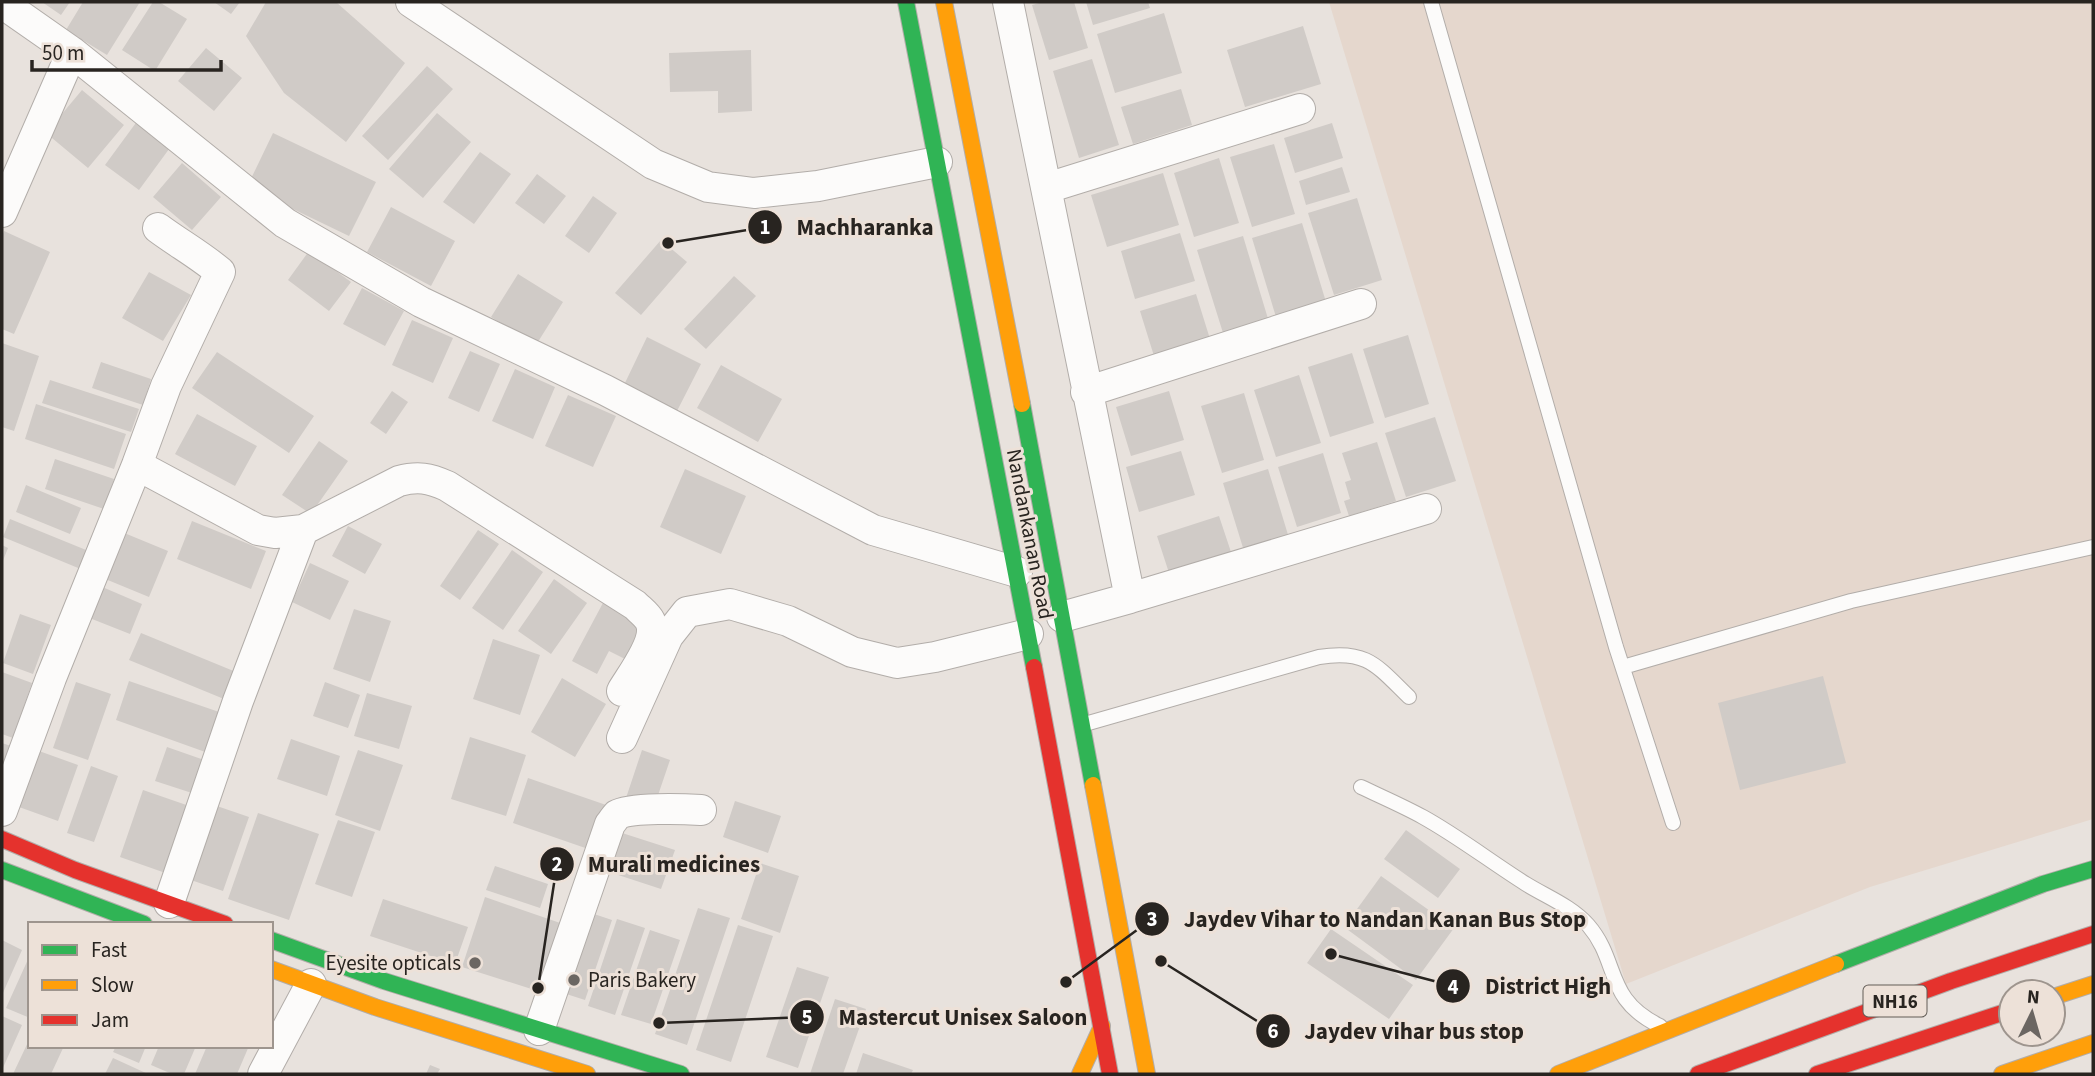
<svg xmlns="http://www.w3.org/2000/svg" width="2095" height="1076" font-family="'Source Sans 3',sans-serif">
<rect width="100%" height="100%" fill="#e8e2dd"/>
<path fill="#e5d7cd" d="M 1329,2 L 2093,2 L 2093,819 L 1870,887 L 1626,984 Z"/>
<path fill="#d0cbc7" d="M 42,2 L 70,2 L 61,15 Z
M 83,2 L 140,2 L 107,55 L 66,30 Z
M 153,2 L 159,2 L 187,19 L 155,71 L 122,50 Z
M 214,2 L 240,2 L 231,14 Z
M 266,2 L 336,2 L 405,63 L 346,142 L 284,93 L 246,36 Z
M 1043,2 L 1074,2 L 1088,48 L 1049,60 L 1032,5 Z
M 1086,2 L 1148,2 L 1150,8 L 1093,25 Z
M 1164,13 L 1182,73 L 1115,93 L 1097,34 Z
M 1303,26 L 1321,84 L 1245,107 L 1227,50 Z
M 206,48 L 242,78 L 214,111 L 178,81 Z
M 751,50 L 752,111 L 718,113 L 718,91 L 670,92 L 669,53 Z
M 1092,59 L 1119,145 L 1079,158 L 1053,71 Z
M 427,66 L 453,89 L 388,160 L 362,136 Z
M 1181,89 L 1192,125 L 1133,144 L 1121,107 Z
M 82,90 L 124,125 L 88,168 L 46,133 Z
M 437,113 L 471,142 L 423,198 L 389,169 Z
M 138,120 L 172,145 L 139,190 L 105,165 Z
M 1332,123 L 1343,158 L 1295,173 L 1284,138 Z
M 273,133 L 376,182 L 349,236 L 247,187 Z
M 1274,144 L 1295,214 L 1252,227 L 1230,157 Z
M 480,152 L 511,174 L 474,224 L 443,202 Z
M 1219,158 L 1239,223 L 1194,237 L 1174,173 Z
M 182,163 L 221,197 L 192,230 L 153,197 Z
M 1342,167 L 1350,192 L 1306,205 L 1299,181 Z
M 1163,173 L 1179,225 L 1107,247 L 1091,195 Z
M 537,174 L 566,196 L 544,224 L 515,203 Z
M 593,196 L 617,213 L 589,253 L 565,236 Z
M 1357,198 L 1382,280 L 1334,295 L 1308,213 Z
M 391,207 L 455,241 L 431,286 L 367,252 Z
M 1302,223 L 1326,302 L 1276,317 L 1252,238 Z
M 4,231 L 50,252 L 14,334 L 2,329 L 2,236 Z
M 1180,233 L 1195,281 L 1135,299 L 1121,251 Z
M 1243,236 L 1269,322 L 1224,336 L 1197,250 Z
M 661,240 L 687,262 L 641,315 L 615,293 Z
M 309,251 L 351,282 L 329,311 L 288,280 Z
M 149,272 L 191,295 L 163,341 L 122,318 Z
M 518,274 L 563,302 L 536,345 L 491,317 Z
M 734,276 L 756,296 L 706,349 L 684,329 Z
M 362,288 L 404,311 L 385,346 L 343,324 Z
M 1196,294 L 1210,339 L 1154,356 L 1140,311 Z
M 412,320 L 453,338 L 433,383 L 392,365 Z
M 1408,335 L 1429,404 L 1385,418 L 1363,349 Z
M 647,337 L 701,364 L 677,411 L 624,385 Z
M 2,343 L 39,356 L 14,431 L 2,427 Z
M 470,351 L 500,364 L 479,412 L 448,398 Z
M 217,352 L 314,416 L 289,453 L 192,388 Z
M 1352,353 L 1374,423 L 1330,437 L 1308,367 Z
M 101,362 L 151,379 L 143,405 L 92,388 Z
M 721,365 L 782,399 L 758,442 L 697,408 Z
M 515,369 L 555,387 L 533,439 L 492,421 Z
M 1299,375 L 1321,443 L 1276,457 L 1254,390 Z
M 50,380 L 139,409 L 131,432 L 42,403 Z
M 392,391 L 408,402 L 386,434 L 370,423 Z
M 1169,391 L 1184,440 L 1131,456 L 1116,407 Z
M 1244,393 L 1264,460 L 1222,473 L 1201,406 Z
M 568,395 L 616,416 L 593,467 L 545,446 Z
M 36,404 L 126,434 L 114,469 L 25,439 Z
M 197,414 L 257,446 L 235,486 L 175,454 Z
M 1435,417 L 1456,481 L 1406,497 L 1385,433 Z
M 319,441 L 348,461 L 311,514 L 282,495 Z
M 1377,442 L 1396,501 L 1349,516 L 1344,501 L 1350,499 L 1345,482 L 1351,480 L 1342,453 Z
M 1181,451 L 1195,495 L 1139,512 L 1126,467 Z
M 1323,453 L 1341,513 L 1297,527 L 1278,467 Z
M 55,459 L 114,479 L 104,509 L 45,489 Z
M 685,469 L 746,496 L 721,554 L 660,527 Z
M 1268,469 L 1289,538 L 1244,551 L 1223,483 Z
M 26,485 L 81,508 L 70,534 L 16,512 Z
M 1219,516 L 1232,555 L 1170,576 L 1157,536 Z
M 10,519 L 91,552 L 83,570 L 3,537 Z
M 192,521 L 266,551 L 251,589 L 177,559 Z
M 348,526 L 382,544 L 365,574 L 332,556 Z
M 117,530 L 168,551 L 149,597 L 98,576 Z
M 478,530 L 499,544 L 460,600 L 440,586 Z
M 2,545 L 8,548 L 2,563 Z
M 512,550 L 543,572 L 503,630 L 472,608 Z
M 310,563 L 349,581 L 330,620 L 292,602 Z
M 554,579 L 587,603 L 551,654 L 518,631 Z
M 100,586 L 142,604 L 130,634 L 87,617 Z
M 604,601 L 648,624 L 629,661 L 609,651 L 597,674 L 572,661 Z
M 354,609 L 391,621 L 370,682 L 333,669 Z
M 20,614 L 51,625 L 33,674 L 3,663 Z
M 141,633 L 236,672 L 224,699 L 129,660 Z
M 493,639 L 540,655 L 520,715 L 473,699 Z
M 2,672 L 32,683 L 13,738 L 2,734 Z
M 1823,676 L 1846,763 L 1740,790 L 1718,703 Z
M 562,678 L 606,704 L 575,757 L 531,732 Z
M 129,681 L 222,713 L 208,753 L 116,720 Z
M 76,682 L 111,694 L 88,760 L 53,748 Z
M 325,682 L 360,695 L 348,728 L 313,716 Z
M 367,693 L 412,706 L 399,749 L 354,736 Z
M 470,737 L 526,755 L 506,816 L 451,799 Z
M 291,739 L 340,756 L 327,796 L 277,779 Z
M 2,743 L 17,748 L 2,792 Z
M 167,747 L 207,761 L 195,794 L 155,781 Z
M 358,750 L 403,765 L 380,831 L 335,815 Z
M 642,750 L 670,760 L 654,807 L 626,798 Z
M 39,751 L 78,765 L 58,821 L 19,807 Z
M 91,766 L 118,776 L 94,842 L 67,833 Z
M 528,778 L 609,806 L 594,851 L 513,823 Z
M 143,790 L 198,809 L 174,876 L 120,857 Z
M 735,801 L 781,816 L 768,853 L 723,837 Z
M 214,805 L 249,817 L 223,891 L 188,879 Z
M 258,813 L 319,834 L 289,920 L 228,899 Z
M 338,820 L 375,832 L 352,897 L 315,884 Z
M 1406,830 L 1460,869 L 1438,898 L 1384,859 Z
M 619,832 L 675,850 L 661,889 L 606,871 Z
M 760,863 L 799,876 L 780,933 L 741,919 Z
M 495,866 L 548,884 L 540,908 L 486,890 Z
M 1381,876 L 1454,928 L 1416,980 L 1344,927 Z
M 485,897 L 566,925 L 544,993 L 462,967 Z
M 383,899 L 468,927 L 455,964 L 370,936 Z
M 698,908 L 730,918 L 687,1045 L 655,1034 Z
M 585,911 L 612,920 L 585,1000 L 557,991 Z
M 617,919 L 645,928 L 615,1015 L 588,1006 Z
M 738,925 L 773,936 L 731,1062 L 696,1050 Z
M 1331,929 L 1413,985 L 1389,1019 L 1307,963 Z
M 650,930 L 680,940 L 651,1024 L 621,1015 Z
M 2,940 L 22,950 L 2,995 Z
M 30,955 L 30,1018 L 6,1008 Z
M 797,967 L 829,977 L 798,1068 L 766,1057 Z
M 835,999 L 866,1009 L 843,1074 L 810,1074 Z
M 2,1016 L 22,1025 L 2,1070 Z
M 30,1038 L 30,1046 L 64,1046 L 51,1074 L 13,1074 Z
M 116,1046 L 146,1046 L 139,1063 L 113,1052 Z
M 159,1046 L 196,1046 L 184,1074 L 172,1074 L 151,1065 Z
M 207,1046 L 249,1046 L 237,1074 L 195,1074 Z
M 863,1053 L 913,1070 L 911,1074 L 856,1074 Z
M 113,1058 L 148,1074 L 105,1074 Z
M 430,1065 L 440,1069 L 437,1074 L 426,1074 Z"/>
<g fill="none" stroke-linecap="round" stroke-linejoin="round">
<g stroke="#b2ada9" stroke-width="16">
<path id="lane" d="M 1431,2 L 1616,647 L 1673,823
M 1623,667 L 1851,601 L 2093,547
M 1085,724 L 1319,657 C 1367,649 1377,666 1409,697
M 1361,787 C 1382,797 1403,806 1423,817 C 1459,837 1491,862 1526,884 C 1547,897 1571,906 1588,925 C 1620,962 1604,999 1660,1026"/>
</g>
<g stroke="#b2ada9" stroke-width="32">
<path id="street" d="M 411,2 L 653,164 L 708,187 L 754,193 L 818,186 L 937,162
M 1008,2 L 1130,598 L 1426,509
M 2,3 L 72,52 L 285,223 L 421,302 L 605,390 L 873,530 L 1017,572
M 1047,188 L 1300,109
M 2,212 L 72,52
M 1086,392 L 1361,304
M 137,465 L 258,530 L 275,533 L 303,530 L 399,481 C 418,476 429,478 447,486 L 635,605 C 640,610 647,615 650,621 C 659,640 632,674 622,691
M 1062,617 L 1130,598
M 622,738 L 668,636 L 687,612 L 730,604 L 788,621 L 852,652 L 897,663 L 935,657 L 1028,634
M 2,811 L 51,678 L 137,465 L 166,386 L 220,272 C 200,255 178,243 158,228
M 169,903 L 238,701 L 303,530
M 539,1030 L 610,824 C 612,822 615,817 617,815 C 630,807 685,809 701,810
M 263,1074 L 311,984"/>
</g>
<g stroke="#b2ada9" stroke-width="18">
<path id="fast" d="M 906,2 L 1034,667
M 1022,404 L 1093,785
M 2,870 L 144,924
M 271,940 L 384,981 L 681,1074
M 1836,964 L 2043,884 L 2093,869"/>
</g>
<g stroke="#b2ada9" stroke-width="18">
<path id="slow" d="M 944,2 L 1022,404
M 1093,785 L 1147,1074
M 271,969 L 375,1007 L 587,1074
M 2053,997 L 2093,984
M 1080,1074 L 1102,1026
M 1558,1074 L 1836,964
M 2002,1074 L 2093,1043"/>
</g>
<g stroke="#b2ada9" stroke-width="18">
<path id="jam" d="M 1034,667 L 1110,1074
M 2,839 L 75,870 L 225,924
M 1698,1074 L 1951,981 L 2093,934
M 1817,1074 L 2011,1010"/>
</g>
<use href="#lane" stroke="#fcfbfa" stroke-width="14"/>
<use href="#street" stroke="#fcfbfa" stroke-width="30"/>
<use href="#fast" stroke="#30b455" stroke-width="16"/>
<use href="#slow" stroke="#ff9f0a" stroke-width="16"/>
<use href="#jam" stroke="#e5322d" stroke-width="16"/>
</g>
<g fill="#6b6662" stroke="#ede1d8" stroke-width="2.5">
<circle cx="475" cy="963" r="7"/>
<circle cx="574" cy="980" r="7"/>
</g>
<g text-anchor="middle" stroke-width="6" stroke-linejoin="round" paint-order="stroke">
<rect fill="#ede1d8" stroke="#635d57" stroke-width="2" x="1863.5" y="985.5" width="63" height="31" rx="5"/>
<g font-size="19" font-weight="bold" fill="#282420">
<text x="1895" y="1008">NH16</text>
</g>
<g font-size="21" fill="#282420" stroke="#ede1d8">
<text transform="translate(1030 534) rotate(79)" y="7">Nandankanan Road</text>
</g>
<g font-size="21" fill="#282420" stroke="#ede1d8" text-anchor="end">
<text x="461" y="970">Eyesite opticals</text>
<text x="588" y="987" text-anchor="start">Paris Bakery</text>
</g>
</g>
<path fill="none" stroke="#282420" stroke-width="2.5" d="M668 243L765 227M538 988L557 864M1066 982L1152 919M1331 954L1453 986M659 1023L807 1017M1161 961L1273 1031"/>
<g fill="#282420" stroke="#ede1d8" stroke-width="2.5">
<circle cx="668" cy="243" r="7"/>
<circle cx="538" cy="988" r="7"/>
<circle cx="1066" cy="982" r="7"/>
<circle cx="1331" cy="954" r="7"/>
<circle cx="659" cy="1023" r="7"/>
<circle cx="1161" cy="961" r="7"/>
<circle cx="765" cy="227" r="18"/>
<circle cx="557" cy="864" r="18"/>
<circle cx="1152" cy="919" r="18"/>
<circle cx="1453" cy="986" r="18"/>
<circle cx="807" cy="1017" r="18"/>
<circle cx="1273" cy="1031" r="18"/>
</g>
<g font-size="21" text-anchor="middle" font-weight="bold" fill="#fff">
<text x="765" y="234">1</text>
<text x="557" y="871">2</text>
<text x="1152" y="926">3</text>
<text x="1453" y="994">4</text>
<text x="807" y="1024">5</text>
<text x="1273" y="1038">6</text>
</g>
<g font-size="23" text-anchor="middle" font-weight="bold" fill="#282420" stroke="#ede1d8" stroke-width="6" stroke-linejoin="round" paint-order="stroke">
<text x="865" y="235">Machharanka</text>
<text x="674" y="872">Murali medicines</text>
<text x="1385" y="927">Jaydev Vihar to Nandan Kanan Bus Stop</text>
<text x="1548" y="994">District High</text>
<text x="963" y="1025">Mastercut Unisex Saloon</text>
<text x="1414" y="1039">Jaydev vihar bus stop</text>
</g>
<rect width="2095" height="1076" fill="none" stroke="#282420" stroke-width="7"/>
<rect x="28" y="922" width="245" height="126" fill="#ede1d8" stroke="#9e958e" stroke-width="2"/>
<rect x="42" y="945" width="35" height="10" fill="#30b455" stroke="#9e958e" stroke-width="2"/>
<text x="91" y="957" font-size="21" fill="#282420">Fast</text>
<rect x="42" y="980" width="35" height="10" fill="#ff9f0a" stroke="#9e958e" stroke-width="2"/>
<text x="91" y="992" font-size="21" fill="#282420">Slow</text>
<rect x="42" y="1015" width="35" height="10" fill="#e5322d" stroke="#9e958e" stroke-width="2"/>
<text x="91" y="1027" font-size="21" fill="#282420">Jam</text>
<g transform="translate(2032 1013) rotate(5)"><circle r="33" fill="#ede1d8" stroke="#9e958e" stroke-width="2"/>
<path d="M0-5L12 26L0 18L-12 26Z" fill="#6b6662"/>
<text y="-10" font-size="19" font-weight="bold" text-anchor="middle" fill="#282420">N</text>
</g>
<path d="M32 60v10h189v-10" fill="none" stroke="#282420" stroke-width="3.5"/>
<text x="42" y="60" font-size="21" fill="#282420" stroke="#ede1d8" stroke-width="5" paint-order="stroke">50 m</text>
</svg>
